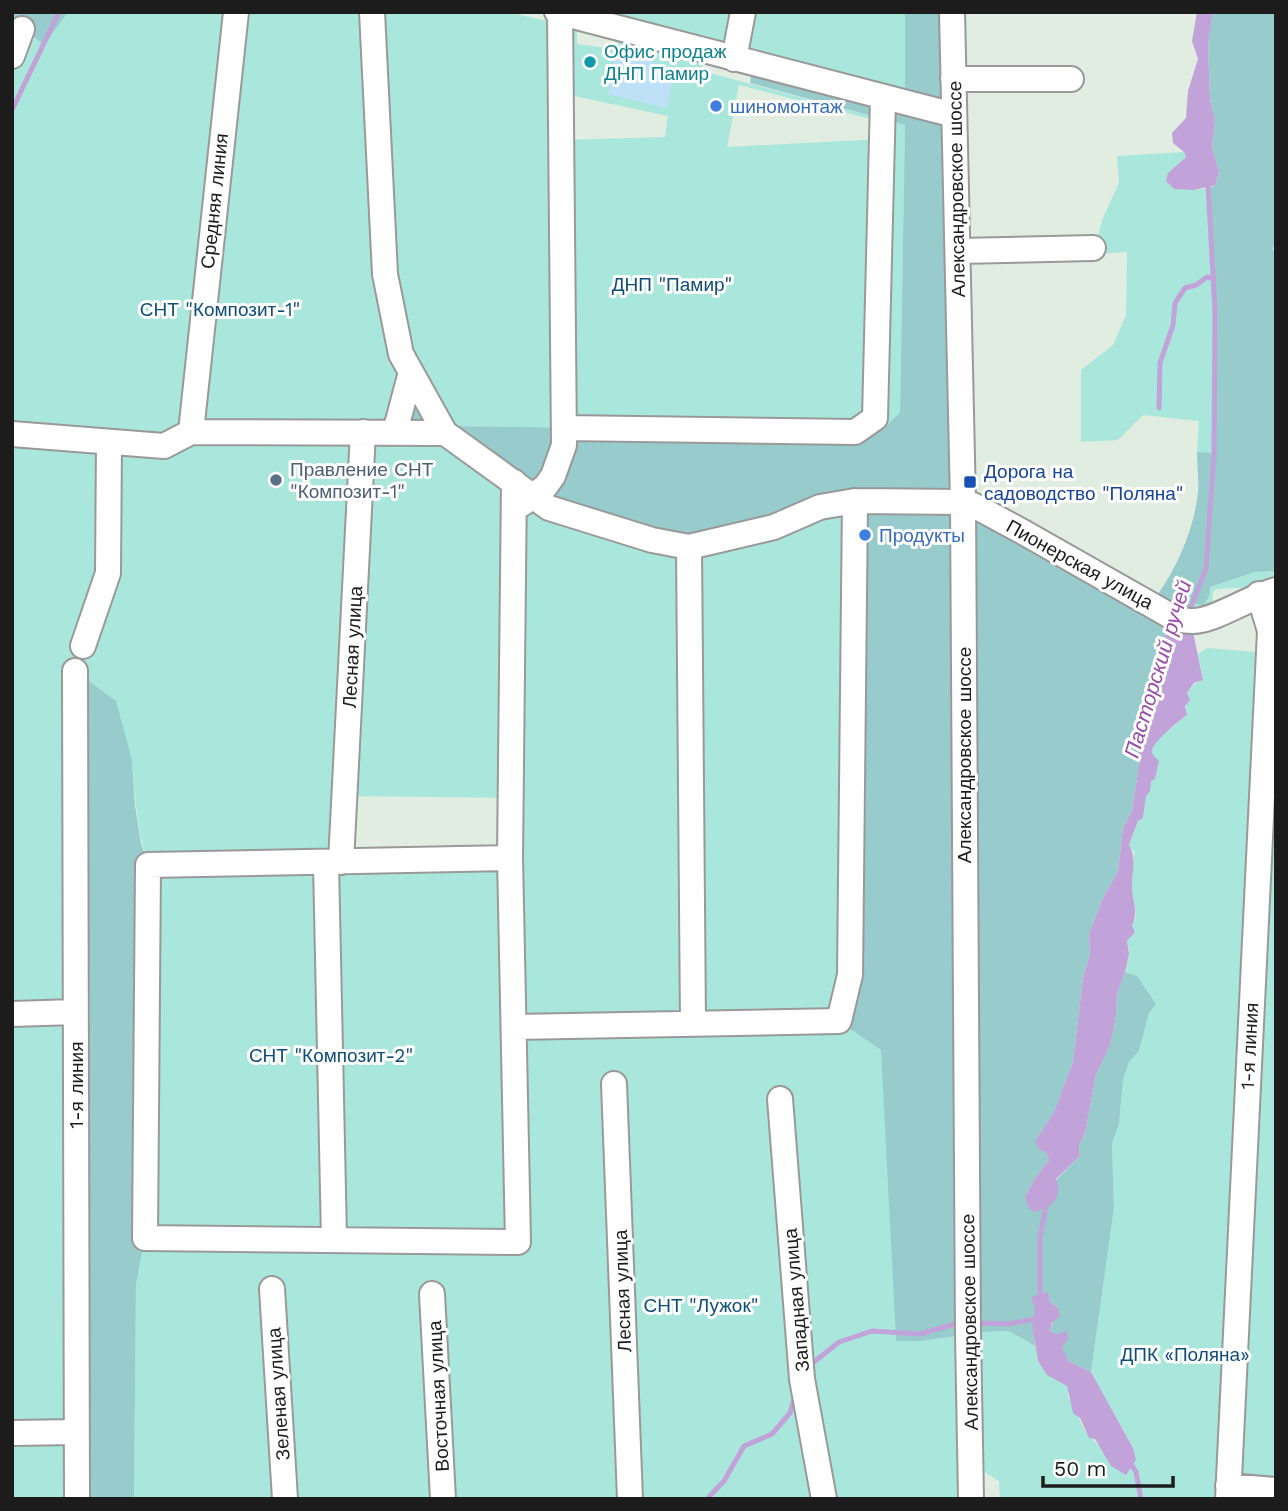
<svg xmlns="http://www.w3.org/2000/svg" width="1288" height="1511" font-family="'Work Sans',sans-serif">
<rect width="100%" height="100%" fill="#e2ede2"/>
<path fill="#a9e7dc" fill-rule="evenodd" d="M 68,12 L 372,12 L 401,354 L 395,432 L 855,501 L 896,1341 L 921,1341 L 983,1332 L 1009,1331 L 1035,1346 L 1038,1361 L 1068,1386 L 1068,1396 L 1085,1431 L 1101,1448 L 1111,1466 L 1133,1448 L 1091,1372 L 1114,1208 L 1112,1144 L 1119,1124 L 1123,1080 L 1129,1062 L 1139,1051 L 1149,1013 L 1156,1004 L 1137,976 L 1125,972 L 1129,954 L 1127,941 L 1136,916 L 1132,886 L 1134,852 L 1129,845 L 1138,821 L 1143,818 L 1146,795 L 1151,781 L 1151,748 L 1155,742 L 1187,715 C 1183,699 1188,685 1203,679 L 1198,654 L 1207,648 L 1268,653 L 1255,587 L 1216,589 L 1213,592 L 1212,607 L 1190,609 L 1210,587 L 1255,572 L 1276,571 L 1276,1490 L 1228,1499 L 1000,1499 L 999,1481 L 971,1464 L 971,1499 L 134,1499 L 136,1284 L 145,1238 L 148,865 C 137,831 135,796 132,760 L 77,1499 L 12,1499 L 12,56 L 22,29 L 44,45 ZM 345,796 L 510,798 L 510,858 L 341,862 Z
M 382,12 L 508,12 L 577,28 L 577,44 L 615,49 L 620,29 L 705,51 L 702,71 L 905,125 L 900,414 L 882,430 L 854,432 L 452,426 L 410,352 L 395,273 ZM 739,85 L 882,122 L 881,139 L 727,147 ZM 560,93 L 668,116 L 665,137 L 560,140 Z
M 604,12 L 905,12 L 905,93 Z
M 1184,152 L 1186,157 L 1168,173 L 1194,190 L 1209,188 L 1215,312 L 1214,454 L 1197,452 L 1199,421 L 1143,415 L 1118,440 L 1081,442 L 1081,370 L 1113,345 L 1126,315 L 1127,252 L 1098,254 L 1098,236 L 1102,220 L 1119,183 L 1117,156 Z"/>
<path fill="#98cbcc" d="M 12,12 L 68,12 L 44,45 L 23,29 L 12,56 Z
M 905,12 L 952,12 L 960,502 L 1175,624 L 1160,641 L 1162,672 L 1147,706 L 1135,741 L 1140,759 L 1132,811 L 1123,828 L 1118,871 L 1102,900 L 1089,934 L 1090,953 L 1083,978 L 1073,1062 L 1054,1112 L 1035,1141 L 1046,1152 L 1049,1160 L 1035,1178 L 1025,1197 L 1034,1212 L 1049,1206 L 1056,1180 L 1080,1156 L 1079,1146 L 1085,1133 L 1096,1075 L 1110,1045 L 1116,1017 L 1117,994 L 1125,972 L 1137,976 L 1156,1004 L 1149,1013 L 1139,1051 L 1129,1062 L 1123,1080 L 1119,1124 L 1112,1144 L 1114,1208 L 1091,1372 L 1068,1361 L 1055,1334 L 1050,1331 L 1058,1308 L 1050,1302 L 1048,1293 C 1031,1312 1032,1320 1035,1346 L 1009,1331 L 983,1332 L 921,1341 L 896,1341 L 881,1050 L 839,1021 L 855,502 L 696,545 L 549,508 L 474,454 L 395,432 L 401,354 L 395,273 L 410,352 L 452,426 L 854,432 L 882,430 L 900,413 L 905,125 L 750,83 L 753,65 L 905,92 Z
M 1213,12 L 1276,12 L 1276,231 L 1273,250 L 1276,253 L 1276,571 L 1255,572 L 1210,587 L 1209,597 L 1203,605 L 1194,604 L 1190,609 L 1178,608 L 1158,594 C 1178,566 1195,526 1198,491 C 1199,479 1197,465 1197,452 L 1214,453 L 1215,312 L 1209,188 L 1216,185 L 1219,172 L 1212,148 L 1215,121 L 1210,99 L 1208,42 Z
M 75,671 L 116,701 L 132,760 L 135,806 L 141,843 L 148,865 L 145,1238 L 136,1284 L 134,1499 L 77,1499 Z"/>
<path fill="#bfe1f8" d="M 616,52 L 675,68 L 667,108 L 608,94 Z"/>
<path fill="#c1a3da" d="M 1197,12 L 1213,12 L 1208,43 L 1210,99 L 1215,121 L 1212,148 L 1219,171 L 1216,185 L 1194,190 L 1174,189 L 1166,181 L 1168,173 L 1186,157 L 1184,152 L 1173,143 L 1172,133 L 1186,118 L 1188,91 L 1198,59 L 1192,41 Z
M 1175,624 L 1192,627 L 1203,680 L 1194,683 L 1187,693 L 1190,700 L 1185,706 L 1187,715 C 1180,720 1150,744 1152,752 C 1152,755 1157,759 1159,761 L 1155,779 L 1151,781 L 1150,791 L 1146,796 L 1143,818 L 1138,821 L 1129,845 C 1137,858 1132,871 1132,885 C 1132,900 1139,911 1132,926 L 1135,932 L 1127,941 L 1129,954 L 1125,972 L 1117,994 L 1116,1017 L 1110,1045 L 1096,1075 L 1085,1133 L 1079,1146 L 1080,1156 L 1056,1179 C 1063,1199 1052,1207 1034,1212 L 1029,1209 L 1025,1197 L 1035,1178 L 1049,1160 L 1046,1152 L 1040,1150 L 1035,1141 L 1054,1112 L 1073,1062 L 1083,978 L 1090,953 L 1089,934 L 1102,900 L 1118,871 L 1123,828 L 1132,811 L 1140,759 L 1135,741 L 1147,706 L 1162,672 L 1160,641 Z
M 1048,1292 L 1050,1302 L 1058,1308 L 1060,1316 L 1052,1323 L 1050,1331 L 1056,1334 L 1066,1331 L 1068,1339 L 1062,1347 L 1068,1361 L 1091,1372 L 1133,1448 L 1136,1460 L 1126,1475 L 1111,1466 L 1095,1439 L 1089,1438 L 1080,1418 L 1073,1413 L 1067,1386 L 1047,1375 L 1038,1361 L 1032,1326 L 1035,1308 L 1031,1297 Z"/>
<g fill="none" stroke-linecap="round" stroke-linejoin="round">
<path stroke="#c1a3da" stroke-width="5" d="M 12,110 L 59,12
M 1159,408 L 1160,363 L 1173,325 L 1175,303 L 1185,288 L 1196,285 L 1207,277 L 1214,279
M 1188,615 L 1206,568 L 1214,454 L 1215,312 L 1208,184
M 1040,1299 L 1040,1237 L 1047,1201
M 976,1323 L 1009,1324 L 1039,1318
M 809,1366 L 839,1342 L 872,1331 L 920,1334 L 962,1322
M 1130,1462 L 1136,1472 L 1141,1499
M 707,1499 L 724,1481 L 744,1446 L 772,1434 L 790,1413 L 795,1396"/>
<g stroke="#999" stroke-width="28">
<path id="minor" d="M 372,12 L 385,274 L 401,354 L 445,433
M 557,12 L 954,115
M 952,12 L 963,502 L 968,1334 L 971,1499
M 12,56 L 22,29
M 734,59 L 743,12
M 953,79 L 1071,79
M 958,251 L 1093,248
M 565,428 L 855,432 L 875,418 L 883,98
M 191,432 L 236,12
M 395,432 L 411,372
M 12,434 L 164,446 L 191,432 L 445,433 L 549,508 L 652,540 L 689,547 L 774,527 L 820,507 L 855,501 L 963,502 L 973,505 L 1023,532 L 1176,619 C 1181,620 1187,621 1193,621 C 1215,621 1251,596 1276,590
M 522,504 L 545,487 L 553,476 L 564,445 L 560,13
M 689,547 L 693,1023
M 83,646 L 108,573 L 109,443
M 75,671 L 77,1499
M 510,858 L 148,865 L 145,1238 L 518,1242 L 510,858 L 514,482
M 341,862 L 363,432
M 326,863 L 334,1239
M 12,1014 L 75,1012
M 514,1027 L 839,1021 L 850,975 L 855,501
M 614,1084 L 630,1499
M 780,1099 L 802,1379 L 824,1499
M 272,1289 L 285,1499
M 432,1294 L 443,1499
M 12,1433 L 76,1432
M 1228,1486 L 1276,1490
M 1228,1499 L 1270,631 L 1259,594"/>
</g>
<use href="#minor" stroke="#fff" stroke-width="24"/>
</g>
<circle fill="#0f9aa8" stroke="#fff" stroke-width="2.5" cx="590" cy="62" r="7"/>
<g fill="#3f7fe0" stroke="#fff" stroke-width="2.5">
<circle cx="716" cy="106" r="7"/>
<circle cx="865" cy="535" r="7"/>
</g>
<circle fill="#5c6f8a" stroke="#fff" stroke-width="2.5" cx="276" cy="480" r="7"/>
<rect fill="#1a4fb4" stroke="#fff" stroke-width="2.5" x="963" y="475" width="14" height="14" rx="3.5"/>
<g text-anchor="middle" stroke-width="6" stroke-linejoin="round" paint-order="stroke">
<g font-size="19" fill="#0d838f" stroke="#fff" text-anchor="start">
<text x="604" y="58">Офис продаж<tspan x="604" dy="22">ДНП Памир</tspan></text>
</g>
<g font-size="19" fill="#366cbe" stroke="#fff" text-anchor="start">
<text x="730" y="113">шиномонтаж</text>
<text x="879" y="542">Продукты</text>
</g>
<g font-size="19" fill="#1c1c1c" stroke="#fff">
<text transform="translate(956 189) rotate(-91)" y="7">Александровское шоссе</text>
<text transform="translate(214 201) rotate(-84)" y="7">Средняя линия</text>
<text transform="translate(1080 564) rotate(29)" y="7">Пионерская улица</text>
<text transform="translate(352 647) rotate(-87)" y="7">Лесная улица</text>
<text transform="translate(964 755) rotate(-90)" y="7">Александровское шоссе</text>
<text transform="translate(1249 1046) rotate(-87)" y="7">1-я линия</text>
<text transform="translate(76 1085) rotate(-90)" y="7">1-я линия</text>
<text transform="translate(622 1291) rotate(-92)" y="7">Лесная улица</text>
<text transform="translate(796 1300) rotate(-95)" y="7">Западная улица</text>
<text transform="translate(969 1322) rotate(-91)" y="7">Александровское шоссе</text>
<text transform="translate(278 1394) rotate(-94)" y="7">Зеленая улица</text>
<text transform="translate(438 1396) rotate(-93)" y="7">Восточная улица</text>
</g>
<g font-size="19" fill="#0e4d77" stroke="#fff">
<text x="672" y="291">ДНП "Памир"</text>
<text x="220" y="316">СНТ "Композит-1"</text>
<text x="331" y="1062">СНТ "Композит-2"</text>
<text x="701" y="1312">СНТ "Лужок"</text>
<text x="1185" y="1361">ДПК «Поляна»</text>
</g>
<g font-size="19" fill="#4e5e75" stroke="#fff" text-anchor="start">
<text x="290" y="476">Правление СНТ<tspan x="290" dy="22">"Композит-1"</tspan></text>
</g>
<g font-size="19" fill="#164399" stroke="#fff" text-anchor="start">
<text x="984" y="478">Дорога на<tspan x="984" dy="22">садоводство "Поляна"</tspan></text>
</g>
<g font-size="21" font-style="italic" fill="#984ca9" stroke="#fff">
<text transform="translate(1158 669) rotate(-73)" y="7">Пасторский ручей</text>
</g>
</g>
<rect width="1288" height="1511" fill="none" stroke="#1c1c1c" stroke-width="28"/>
<path d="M1043 1476v10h130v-10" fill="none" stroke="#1c1c1c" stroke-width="3.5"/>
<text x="1054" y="1476" font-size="21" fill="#1c1c1c" stroke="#ffffff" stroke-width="5" paint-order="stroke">50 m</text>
</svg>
